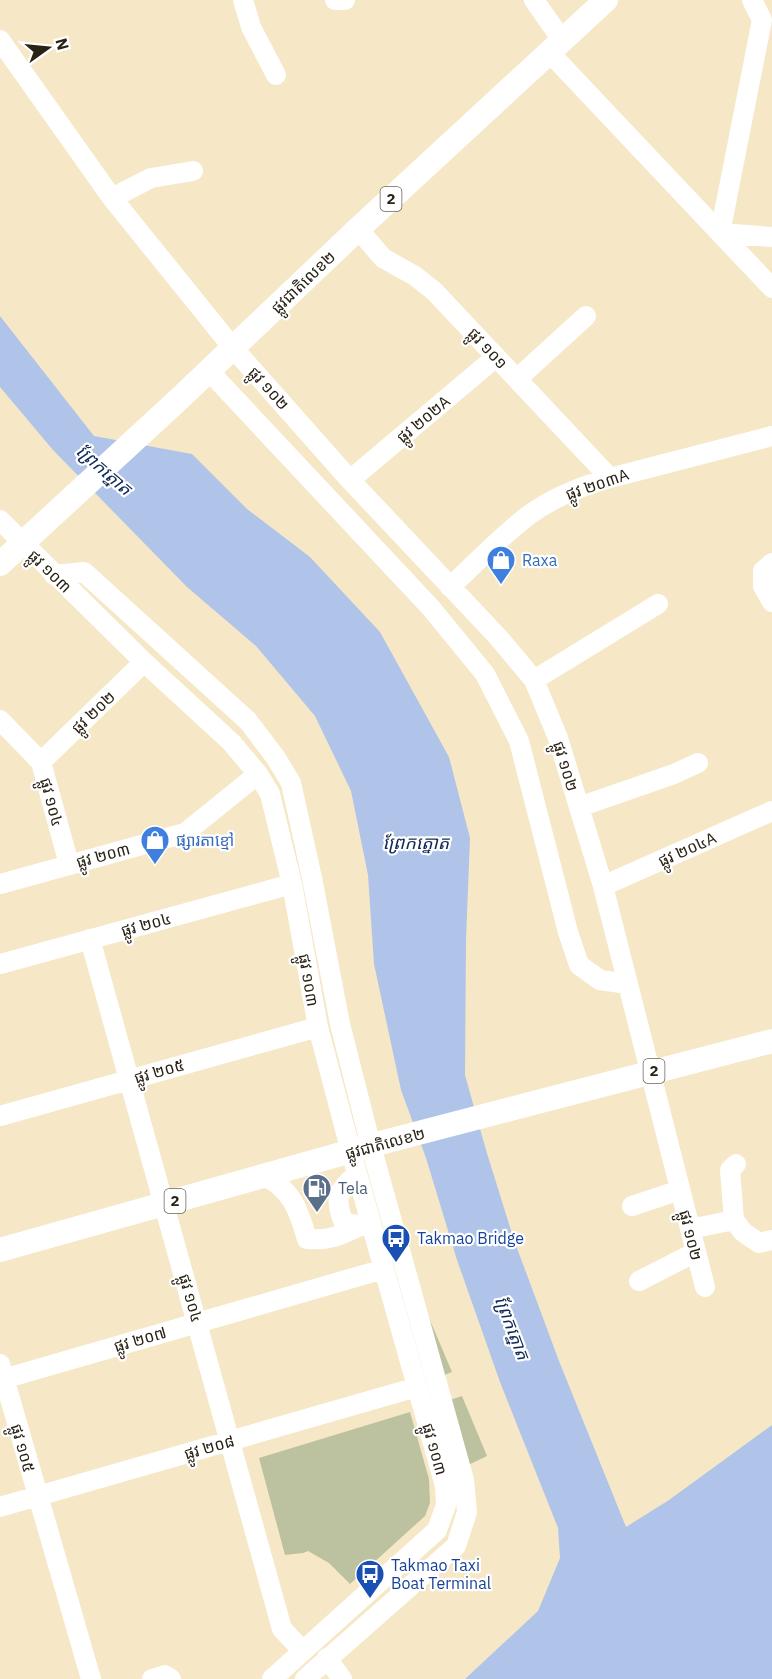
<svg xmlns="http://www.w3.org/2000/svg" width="772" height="1679" font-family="'IBM Plex Sans','Noto Sans Khmer',sans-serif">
<rect width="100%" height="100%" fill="#f6e8c6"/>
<path fill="#bcc29f" d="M 418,1292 L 452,1372 L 442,1376 Z
M 462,1396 L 487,1456 L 466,1466 L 447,1401 Z
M 410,1412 L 429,1479 L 430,1503 L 425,1516 L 350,1584 L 329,1563 L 308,1551 L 303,1553 L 285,1555 L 259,1458 Z"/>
<path fill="#afc4e8" d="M 0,316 L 94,436 L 192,454 L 247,509 L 310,557 L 380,632 L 449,757 L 470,838 L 466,939 L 465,1075 L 486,1150 L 514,1240 L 559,1361 L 626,1527 L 669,1500 L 772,1425 L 772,1679 L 465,1679 L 538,1611 L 560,1558 L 558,1528 L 500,1382 L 457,1260 L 426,1158 L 401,1090 L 374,964 L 368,875 L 351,791 L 315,716 L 256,646 L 187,587 L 53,450 L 0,387 Z"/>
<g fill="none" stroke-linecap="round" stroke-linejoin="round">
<path stroke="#fff" stroke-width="20" d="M 243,0 L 251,27 L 276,75
M 335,0 L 345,0
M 534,0 L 562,40
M 752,0 L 762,20 L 720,233 L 772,237
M 0,40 L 112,198 L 233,348 L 350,480 L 498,637 L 534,680 L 558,738 L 603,886 L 705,1287
M 549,52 L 772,288
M 112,198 L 151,178 L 193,171
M 358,229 L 383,258 L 415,276 L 434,291 L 610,478
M 209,371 L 431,608 L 485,674 L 519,741 L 568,932 L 579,965 L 600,980 L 628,984
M 517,379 L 586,316
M 350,480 L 496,357
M 0,520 L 144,662 L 231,742 L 258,774 L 270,794 L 292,884 L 318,1027 L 351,1152 L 445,1486 L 446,1505 L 437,1530 L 272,1679
M 772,563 L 763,571 L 763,586 L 772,602
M 54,575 L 84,572 L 248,721 L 276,758 L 291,783 L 312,878 L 340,1024 L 371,1146 L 464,1480 L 467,1512 L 456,1546 L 305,1679
M 450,587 C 476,563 501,536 529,515 C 553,497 582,486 610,478 L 772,436
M 534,680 L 658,604
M 0,720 L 41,762 L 69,864
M 41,762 L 144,662
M 579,807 L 674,774 L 698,763
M 0,884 L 185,833 L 258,774
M 603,886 L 772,811
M 90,939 L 282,1629 L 303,1651
M 0,964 L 292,884
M 0,1116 L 318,1027
M 357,1174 C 337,1190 334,1199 344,1223 L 366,1226
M 264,1176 C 292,1189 299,1211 307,1239 C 329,1241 341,1235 360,1226
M 632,1206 L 680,1190
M 734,1220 L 730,1170 L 736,1164
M 690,1229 L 734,1220 L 743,1232 L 759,1243 L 772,1240
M 639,1281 L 696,1252
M 0,1364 L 91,1679
M 0,1380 L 384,1269
M 0,1507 L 417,1387
M 327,1658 L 342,1679
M 152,1679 L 165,1675 L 171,1679"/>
<path stroke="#fff" stroke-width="24" d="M 0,564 L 178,400 L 358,229 L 606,0
M 0,1250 L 380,1143 L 772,1041"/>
</g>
<defs>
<g id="shop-pin" transform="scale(1.5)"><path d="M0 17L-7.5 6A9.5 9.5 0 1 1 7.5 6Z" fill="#3f7fe0" stroke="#fff"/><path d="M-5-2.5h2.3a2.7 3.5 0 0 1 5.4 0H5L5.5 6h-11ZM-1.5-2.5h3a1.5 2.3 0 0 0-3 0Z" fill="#fff"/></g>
<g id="fuel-pin" transform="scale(1.5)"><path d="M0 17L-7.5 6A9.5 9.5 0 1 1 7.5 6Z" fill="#5c6f8a" stroke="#fff"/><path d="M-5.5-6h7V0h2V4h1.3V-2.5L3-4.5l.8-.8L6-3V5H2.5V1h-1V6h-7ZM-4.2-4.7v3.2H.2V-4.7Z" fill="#fff"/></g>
<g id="bus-pin" transform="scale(1.5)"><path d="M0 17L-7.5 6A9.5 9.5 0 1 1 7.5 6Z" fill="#1a4fb4" stroke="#fff"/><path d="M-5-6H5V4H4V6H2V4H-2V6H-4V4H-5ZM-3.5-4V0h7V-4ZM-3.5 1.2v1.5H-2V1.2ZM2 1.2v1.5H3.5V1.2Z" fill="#fff"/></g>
</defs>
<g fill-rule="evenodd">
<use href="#shop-pin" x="501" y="560"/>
<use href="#shop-pin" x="155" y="840"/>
<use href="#fuel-pin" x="317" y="1188"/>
<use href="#bus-pin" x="396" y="1238"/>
<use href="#bus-pin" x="370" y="1574"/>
</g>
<g text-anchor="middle" stroke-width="4.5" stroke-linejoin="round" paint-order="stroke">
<g fill="#fff" stroke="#69655c" stroke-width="1.5">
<rect x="380.5" y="187" width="21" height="24" rx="4.5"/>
<rect x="643.5" y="1059" width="21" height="24" rx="4.5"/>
<rect x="164.5" y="1189" width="21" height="24" rx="4.5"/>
</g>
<g font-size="15" font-weight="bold" fill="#292316">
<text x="391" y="204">2</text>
<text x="654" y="1076">2</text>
<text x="175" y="1206">2</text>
</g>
<g font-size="16" fill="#292316" stroke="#fff">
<text transform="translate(303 282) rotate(-44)" y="6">ផ្លូវជាតិលេខ២</text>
<text transform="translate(488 348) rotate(47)" y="6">ផ្លូវ ១០១</text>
<text transform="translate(269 388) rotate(48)" y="6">ផ្លូវ ១០២</text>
<text transform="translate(423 419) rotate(-40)" y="6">ផ្លូវ ២០២A</text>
<text transform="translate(597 484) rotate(-19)" y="6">ផ្លូវ ២០៣A</text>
<text transform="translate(50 571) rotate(44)" y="6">ផ្លូវ ១០៣</text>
<text transform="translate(93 712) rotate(-44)" y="6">ផ្លូវ ២០២</text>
<text transform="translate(566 766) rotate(73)" y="6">ផ្លូវ ១០២</text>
<text transform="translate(52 802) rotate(75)" y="6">ផ្លូវ ១០៤</text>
<text transform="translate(687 849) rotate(-24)" y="6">ផ្លូវ ២០៤A</text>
<text transform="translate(103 855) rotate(-15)" y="6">ផ្លូវ ២០៣</text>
<text transform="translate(146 924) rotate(-15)" y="6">ផ្លូវ ២០៤</text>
<text transform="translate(309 980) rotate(80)" y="6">ផ្លូវ ១០៣</text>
<text transform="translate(159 1071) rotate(-16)" y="6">ផ្លូវ ២០៥</text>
<text transform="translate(385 1143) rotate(-15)" y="6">ផ្លូវជាតិលេខ២</text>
<text transform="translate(691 1235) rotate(76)" y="6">ផ្លូវ ១០២</text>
<text transform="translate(191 1298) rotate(74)" y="6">ផ្លូវ ១០៤</text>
<text transform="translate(140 1339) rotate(-16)" y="6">ផ្លូវ ២០៧</text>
<text transform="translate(209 1447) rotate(-16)" y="6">ផ្លូវ ២០៨</text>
<text transform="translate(23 1448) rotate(74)" y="6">ផ្លូវ ១០៥</text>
<text transform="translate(435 1449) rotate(74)" y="6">ផ្លូវ ១០៣</text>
</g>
<g font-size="16" fill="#366cbe" stroke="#fff" text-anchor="start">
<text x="522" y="566">Raxa</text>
<text x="176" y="846">ផ្សារតាខ្មៅ</text>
</g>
<g font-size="16" fill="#4e5e75" stroke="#fff" text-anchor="start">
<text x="338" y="1194">Tela</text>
</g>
<g font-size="16" fill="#164399" stroke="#fff" text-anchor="start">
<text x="417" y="1244">Takmao Bridge</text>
<text x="391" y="1571">Takmao Taxi<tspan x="391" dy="18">Boat Terminal</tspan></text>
</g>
<g font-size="18" font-style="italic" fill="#102855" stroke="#fff">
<text transform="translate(104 470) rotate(41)" y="6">ព្រែកត្នោត</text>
<text x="416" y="849">ព្រែកត្នោត</text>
<text transform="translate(512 1328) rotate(69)" y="6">ព្រែកត្នោត</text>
</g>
</g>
<g transform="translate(48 48) rotate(75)" stroke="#ffffff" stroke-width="4.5" paint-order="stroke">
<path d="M0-4.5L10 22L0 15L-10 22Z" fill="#292316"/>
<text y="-9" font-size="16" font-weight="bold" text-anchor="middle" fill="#292316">N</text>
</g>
</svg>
